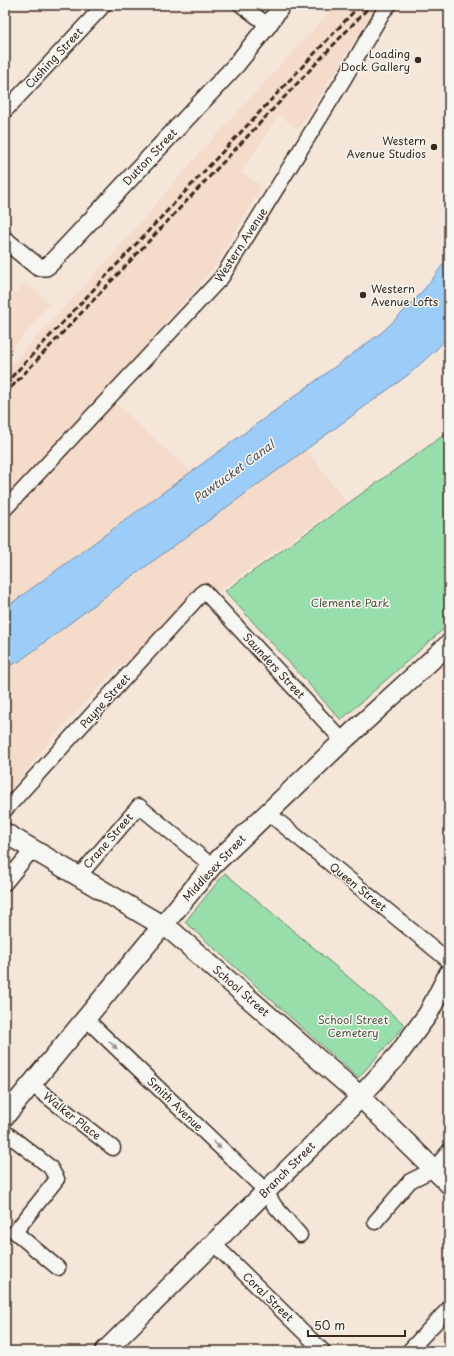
<svg xmlns="http://www.w3.org/2000/svg" width="454" height="1356" font-family="'Playpen Sans',sans-serif">
<rect width="100%" height="100%" fill="#f5e6da"/>
<filter id="ink" filterUnits="userSpaceOnUse"><feTurbulence type="fractalNoise" baseFrequency=".025" numOctaves="2"/><feDisplacementMap in="SourceGraphic" scale="8" xChannelSelector="R" yChannelSelector="G"/><feConvolveMatrix kernelMatrix="1 2 1 2 8 2 1 2 1" color-interpolation-filters="sRGB"/></filter>
<g filter="url(#ink)">
<path fill="#f4dbca" d="M 337,5 L 379,5 L 371,14 L 299,129 L 279,115 L 241,173 L 262,186 L 216,265 L 104,393 L 192,473 L 5,608 L 5,371 L 114,254 L 196,157 L 309,34 Z
M 24,283 L 37,292 L 49,304 L 5,358 L 5,304 Z
M 306,449 L 346,502 L 224,587 L 114,671 L 55,735 L 5,796 L 5,668 L 20,661 L 119,586 Z"/>
<path fill="#97deab" stroke="#698464" d="M 449,433 L 449,624 L 341,720 L 225,591 L 444,435 Z
M 225,873 L 405,1025 L 358,1078 L 185,922 Z"/>
<path fill="#9cccf8" stroke="#758ba1" d="M 449,255 L 449,334 L 437,349 L 408,375 L 119,586 L 20,661 L 5,668 L 5,608 L 381,333 C 407,309 430,286 449,255 Z"/>
<g fill="none" stroke-linecap="round" stroke-linejoin="round">
<g stroke="#3b2a1e" stroke-width="17">
<path id="minor" d="M 241,5 L 268,25
M 5,111 L 104,5
M 5,509 L 222,277 L 344,79 L 383,12 L 389,5
M 5,810 L 204,591 L 343,741
M 267,812 L 449,961
M 79,876 L 139,806 L 212,866
M 5,883 L 33,849
M 85,1018 L 266,1191 L 274,1205 L 300,1235
M 31,1084 L 113,1148
M 5,1132 L 50,1167 L 57,1179 L 15,1232 L 58,1268
M 375,1222 L 410,1181 L 434,1169 L 449,1151
M 213,1243 L 323,1351
M 409,1351 L 449,1308"/>
</g>
<g stroke="#3b2a1e" stroke-width="20">
<path id="tertiary" d="M 5,240 L 38,267 L 46,267 L 50,264 L 236,65 L 268,25 L 282,5"/>
</g>
<g stroke="#3b2a1e" stroke-width="22">
<path id="secondary" d="M 5,833 L 173,932 L 350,1087 L 449,1184
M 5,1116 L 212,866 L 343,741 L 449,644
M 105,1351 L 350,1108 L 398,1055 L 428,1014 L 449,973"/>
</g>
<use href="#minor" stroke="#f6f6f2" stroke-width="14"/>
<use href="#tertiary" stroke="#f6f6f2" stroke-width="17"/>
<use href="#secondary" stroke="#f6f6f2" stroke-width="19"/>
<path stroke="#3b2a1e" stroke-width="3" stroke-dasharray="6 3" stroke-linecap="butt" d="M 5,384 L 360,5
M 5,394 L 371,5"/>
</g>
<defs><path id="oneway-solid" d="M-6-.8H1V-3.2L6.5 0L1 3.2V.8H-6Z"/></defs>
<g fill="#989088">
<use href="#oneway-solid" transform="translate(113 1045) rotate(44)"/>
<use href="#oneway-solid" transform="translate(217 1145) rotate(44)"/>
</g>
</g>
<g fill="#3b2a1e" stroke="#f6f6f2" stroke-width="1.5">
<circle cx="418" cy="60" r="4"/>
<circle cx="434" cy="147" r="4"/>
<circle cx="363" cy="295" r="4"/>
</g>
<g text-anchor="middle" stroke-width="3" stroke-linejoin="round" paint-order="stroke">
<g font-size="11" fill="#3b2a1e" stroke="#f6f6f2" text-anchor="end">
<text x="410" y="58">Loading<tspan x="410" dy="13">Dock Gallery</tspan></text>
<text x="426" y="145">Western<tspan x="426" dy="13">Avenue Studios</tspan></text>
<text x="371" y="293" text-anchor="start">Western<tspan x="371" dy="13">Avenue Lofts</tspan></text>
</g>
<g font-size="11" fill="#3b2a1e" stroke="#f6f6f2">
<text transform="translate(54 58) rotate(-47)" y="4">Cushing Street</text>
<text transform="translate(150 157) rotate(-47)" y="4">Dutton Street</text>
<text transform="translate(241 245) rotate(-57)" y="4">Western Avenue</text>
<text transform="translate(274 666) rotate(47)" y="4">Saunders Street</text>
<text transform="translate(105 701) rotate(-48)" y="4">Payne Street</text>
<text transform="translate(108 841) rotate(-49)" y="4">Crane Street</text>
<text transform="translate(214 868) rotate(-47)" y="4">Middlesex Street</text>
<text transform="translate(358 887) rotate(39)" y="4">Queen Street</text>
<text transform="translate(241 991) rotate(41)" y="4">School Street</text>
<text transform="translate(175 1104) rotate(44)" y="4">Smith Avenue</text>
<text transform="translate(72 1116) rotate(38)" y="4">Walker Place</text>
<text transform="translate(287 1170) rotate(-45)" y="4">Branch Street</text>
<text transform="translate(268 1297) rotate(44)" y="4">Coral Street</text>
</g>
<g font-size="11" fill="#525741" stroke="#f6f6f2">
<text x="350" y="607">Clemente Park</text>
<text x="353" y="1024">School Street<tspan x="353" dy="13">Cemetery</tspan></text>
</g>
<g font-size="12" font-style="italic" fill="#535254" stroke="#f6f6f2">
<text transform="translate(234 472) rotate(-36)" y="4">Pawtucket Canal</text>
</g>
</g>
<rect width="454" height="1356" fill="none" stroke="#f6f6f2" stroke-width="20"/>
<rect x="10" y="10" width="434" height="1336" fill="none" stroke="#3b2a1e" stroke-width="1.5" filter="url(#ink)"/>
<path d="M308 1330v6h97v-6" fill="none" stroke="#3b2a1e" stroke-width="2"/>
<text x="314" y="1330" font-size="12" fill="#3b2a1e" stroke="#f6f6f2" stroke-width="3" paint-order="stroke">50 m</text>
</svg>
